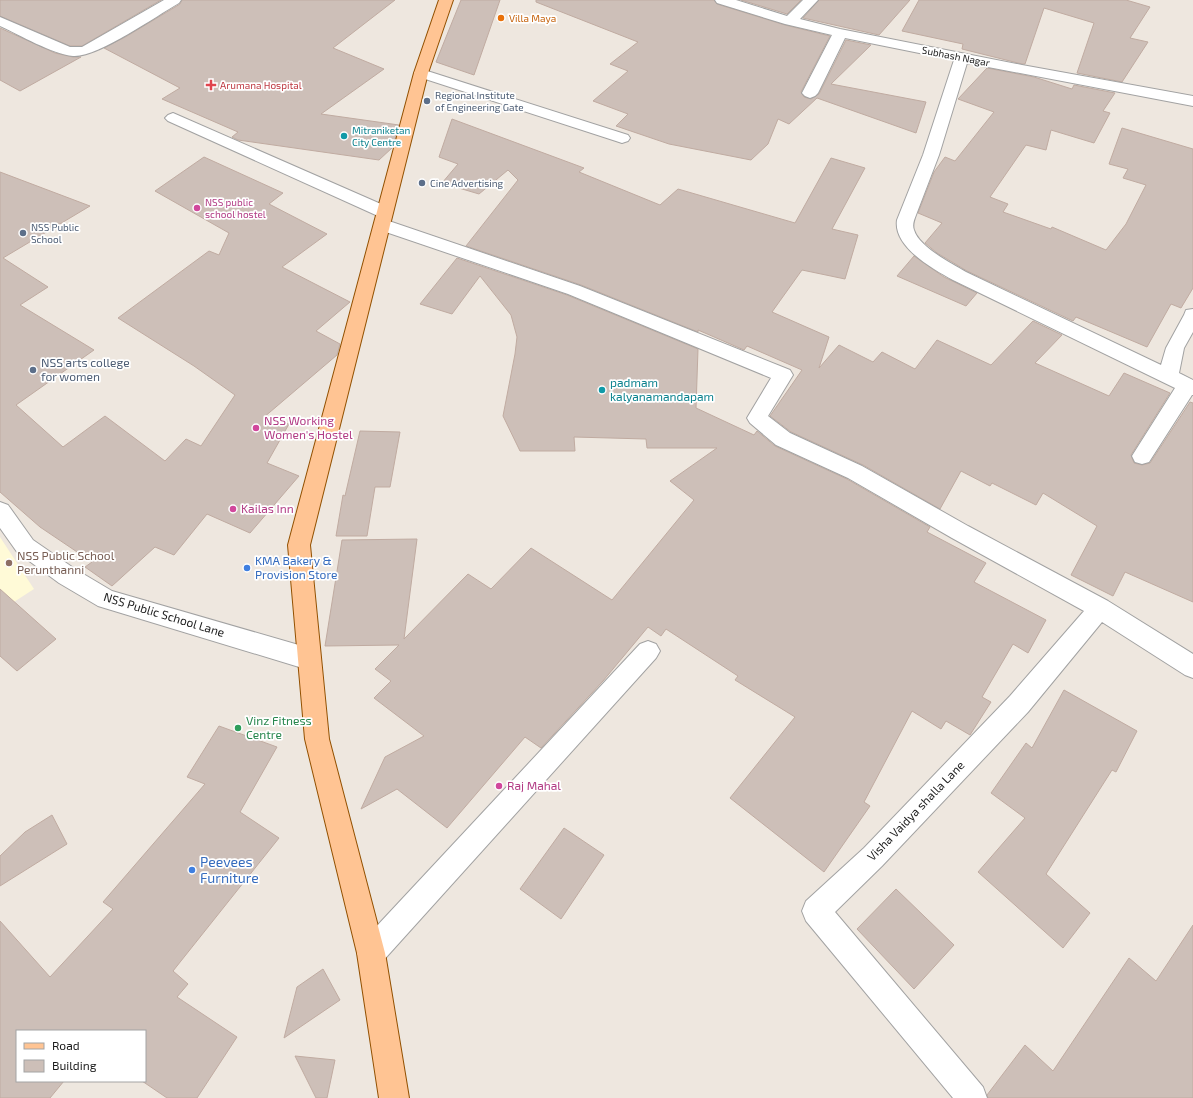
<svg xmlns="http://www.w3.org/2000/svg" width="1193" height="1098" font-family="'Exo 2',sans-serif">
<rect width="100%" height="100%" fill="#eee7df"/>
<path fill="#fffad7" d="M 0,537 L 34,589 L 0,611 Z"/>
<path fill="#cdbfb8" stroke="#c0aba1" d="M 0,0 L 161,0 L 82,46 L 70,46 L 0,16 Z
M 182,0 L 395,0 L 333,48 L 384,69 L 321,114 L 399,125 L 393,147 L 379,160 L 238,140 L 232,137 L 238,132 L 162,99 L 180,88 L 104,48 L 127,36 L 180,4 Z
M 461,0 L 500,0 L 474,75 L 436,62 Z
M 536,0 L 714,0 L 717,4 L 785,25 L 830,36 L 801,92 L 804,97 L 811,99 L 819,94 L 846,40 L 871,45 L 831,84 L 926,102 L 916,133 L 817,98 L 789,124 L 778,119 L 768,144 L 751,160 L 669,144 L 616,126 L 628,114 L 593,101 L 628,71 L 610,64 L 638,42 L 536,2 Z
M 741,0 L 801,0 L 787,14 Z
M 819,0 L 910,0 L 879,35 L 803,18 Z
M 919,0 L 1126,0 L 1150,7 L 1130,38 L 1148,42 L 1122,82 L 1077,73 L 1094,23 L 1044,8 L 1025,64 L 1022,64 L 962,49 L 963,44 L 902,31 Z
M 0,28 L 55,53 L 73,57 L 81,57 L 20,91 L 0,80 Z
M 987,68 L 1034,77 L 1072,89 L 1074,85 L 1115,93 L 1103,111 L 1110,113 L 1094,143 L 1051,130 L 1046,150 L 1026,145 L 990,197 L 1008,204 L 1003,212 L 1051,229 L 1052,227 L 1106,250 L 1126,224 L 1146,185 L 1123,178 L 1128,169 L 1109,164 L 1122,128 L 1193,149 L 1193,288 L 1181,308 L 1171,304 L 1147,347 L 1076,317 L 1073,321 L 967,271 L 937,253 L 925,243 L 942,223 L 918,213 L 934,172 L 945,157 L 955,161 L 994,112 L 958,99 Z
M 452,119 L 584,168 L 579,172 L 660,205 L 678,189 L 795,223 L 831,158 L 865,168 L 832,229 L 858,235 L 845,279 L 802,270 L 772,312 L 829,337 L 819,368 L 839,345 L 873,362 L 882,352 L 915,369 L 937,340 L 991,365 L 1033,321 L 1062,335 L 1035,363 L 1109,396 L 1124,373 L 1170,393 L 1131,455 L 1134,463 L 1142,465 L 1150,463 L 1190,402 L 1193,403 L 1193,602 L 1125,572 L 1113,596 L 1071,575 L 1097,526 L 1043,493 L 1036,505 L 992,483 L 990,486 L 961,471 L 940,509 L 863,465 L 791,432 L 770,416 L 802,370 L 747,346 L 744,350 L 698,330 L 698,332 L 581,285 L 466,246 L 518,180 L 508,170 L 479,194 L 442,183 L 458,164 L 439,157 Z
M 204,157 L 283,193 L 269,204 L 327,234 L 282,267 L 350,302 L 316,331 L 340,344 L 337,355 L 263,418 L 289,424 L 267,463 L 299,476 L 250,533 L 207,514 L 174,555 L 155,547 L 112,586 L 85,567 L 92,562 L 40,527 L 0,492 L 0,172 L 90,206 L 3,258 L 48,287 L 20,305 L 94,350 L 16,405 L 63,447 L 105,416 L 165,461 L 186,439 L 201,446 L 235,395 L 194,366 L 118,318 L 209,251 L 219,255 L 229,233 L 155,191 Z
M 914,256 L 944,277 L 977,293 L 966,306 L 897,276 Z
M 457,258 L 567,295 L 698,349 L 696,408 L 754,435 L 757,431 L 775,446 L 847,479 L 930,527 L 927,532 L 986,563 L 974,582 L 1046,620 L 1028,653 L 1013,644 L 982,697 L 991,702 L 970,735 L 946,721 L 941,729 L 912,711 L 864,802 L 870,806 L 824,872 L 730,798 L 795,717 L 735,680 L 738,676 L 666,629 L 661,636 L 648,627 L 603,681 L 541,748 L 525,737 L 447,828 L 397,789 L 361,809 L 385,757 L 424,736 L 374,698 L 391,681 L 375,669 L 399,645 L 325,646 L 342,540 L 417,539 L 404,639 L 468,574 L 491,589 L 531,548 L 612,600 L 694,500 L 670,481 L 717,448 L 647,448 L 646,439 L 574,437 L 575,451 L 520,451 L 503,416 L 515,354 L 517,337 L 511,315 L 480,276 L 452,314 L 420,304 Z
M 360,431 L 400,432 L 390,487 L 375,487 L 367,536 L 336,536 L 343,495 L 345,496 Z
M 0,589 L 56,639 L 17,671 L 0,656 Z
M 1064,690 L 1137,731 L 1116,772 L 1112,770 L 1046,874 L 1090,913 L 1063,948 L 978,872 L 1025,818 L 991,793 L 1026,743 L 1032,748 Z
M 219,726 L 277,747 L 240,812 L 279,838 L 173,971 L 188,984 L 177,997 L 237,1037 L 197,1098 L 167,1098 L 142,1081 L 145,1081 L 145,1031 L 17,1031 L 17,1081 L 64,1081 L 50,1098 L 0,1098 L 0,921 L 50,977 L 113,909 L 103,902 L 205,784 L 187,777 Z
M 52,815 L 67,844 L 0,886 L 0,856 L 25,832 Z
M 564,828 L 604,855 L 561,919 L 520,889 Z
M 896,889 L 954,945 L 914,989 L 857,929 Z
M 1193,925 L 1193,1098 L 988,1098 L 987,1095 L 1025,1045 L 1053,1071 L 1129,958 L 1156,981 Z
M 323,969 L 340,1000 L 284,1038 L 297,987 Z
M 295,1056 L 335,1060 L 327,1098 L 316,1098 Z"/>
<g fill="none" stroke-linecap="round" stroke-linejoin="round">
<g stroke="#a2a2a2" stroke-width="2">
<path id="minor" d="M 164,0 L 181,0 L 179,3 C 156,16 97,58 73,56 C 52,54 20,35 0,26 L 0,17 L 70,47 L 82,47 Z
M 715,0 L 736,0 L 787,16 L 803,0 L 818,0 L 800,19 L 840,29 L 1022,65 L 1193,96 L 1193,106 L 967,63 L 939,155 L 916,215 C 914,220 912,225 914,230 C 919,247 951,263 966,272 L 1161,365 L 1166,348 L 1184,315 L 1186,310 L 1193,309 L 1193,332 L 1184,348 L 1179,373 L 1193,380 L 1193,395 L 1192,395 L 1149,462 L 1142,464 L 1135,462 L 1132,456 L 1175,388 L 953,280 C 933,269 893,247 897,220 L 923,155 L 954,60 L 845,38 L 818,93 L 815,96 L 810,98 L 805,96 L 802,93 L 832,35 L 785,24 L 717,3 Z
M 421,69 L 628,135 L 630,138 L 628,141 L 622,143 L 616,141 L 416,76 L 414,73 L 416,70 Z
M 173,113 L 390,208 L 392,212 L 390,216 L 384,217 L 378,216 L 168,121 L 165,118 L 168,115 Z
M 383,219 L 580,286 L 790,370 L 793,375 L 768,416 L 790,433 L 862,466 L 968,526 L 1108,601 L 1193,654 L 1193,678 L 1185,675 L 1102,622 L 1028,712 L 882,866 L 835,912 L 983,1087 L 987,1098 L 953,1098 L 806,921 L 802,911 L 806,901 L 864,848 L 1010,696 L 1084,611 L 952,538 L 848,478 L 776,445 L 750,423 L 747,418 L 771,378 L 568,294 L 377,229 L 374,225 L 377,221 Z
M 0,502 L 8,505 L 33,540 L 75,569 L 112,591 L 309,648 L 317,652 L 321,659 L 317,666 L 309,670 L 98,606 L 59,583 L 17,552 L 0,528 Z
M 648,641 L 656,644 L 660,651 L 656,658 L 381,963 L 371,967 L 361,963 L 357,953 L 361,943 L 640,644 Z"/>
</g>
<g stroke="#925000" stroke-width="2">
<path id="major" d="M 439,0 L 453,0 L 428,73 L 310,545 L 329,739 L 385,953 L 409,1098 L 379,1098 L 357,953 L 305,739 L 288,545 L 414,73 Z"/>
</g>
<use href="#minor" fill="#fff" fill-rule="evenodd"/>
<use href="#major" fill="#ffc493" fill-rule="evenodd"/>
</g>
<circle fill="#e8710a" stroke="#fff" stroke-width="1.5" cx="501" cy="18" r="4"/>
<path fill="#e0444e" stroke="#fff" stroke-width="1.5" d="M209 79h4v4h4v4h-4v4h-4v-4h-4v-4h4z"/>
<g fill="#5c6f8a" stroke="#fff" stroke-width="1.5">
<circle cx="427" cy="101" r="4"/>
<circle cx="422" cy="183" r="4"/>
<circle cx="23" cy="233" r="4"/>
<circle cx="33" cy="370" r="4"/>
</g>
<g fill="#0f9aa8" stroke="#fff" stroke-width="1.5">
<circle cx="344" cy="136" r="4"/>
<circle cx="602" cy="390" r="4"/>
</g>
<g fill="#d1479c" stroke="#fff" stroke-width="1.5">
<circle cx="197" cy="208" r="4"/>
<circle cx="256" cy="428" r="4"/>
<circle cx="233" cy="509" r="4"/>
<circle cx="499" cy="786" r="4"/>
</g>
<circle fill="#8d6e63" stroke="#fff" stroke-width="1.5" cx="9" cy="563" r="4"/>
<g fill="#3f7fe0" stroke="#fff" stroke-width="1.5">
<circle cx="247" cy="568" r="4"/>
<circle cx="192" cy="870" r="4"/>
</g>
<circle fill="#2e9e5b" stroke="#fff" stroke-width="1.5" cx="238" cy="728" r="4"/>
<g text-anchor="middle" stroke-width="3.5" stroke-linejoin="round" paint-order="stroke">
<g font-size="10" fill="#c56008" stroke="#fff" text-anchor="start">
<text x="509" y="22">Villa Maya</text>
</g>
<g font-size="10" fill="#1b1b1b" stroke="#fff">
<text transform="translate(956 56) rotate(11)" y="4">Subhash Nagar</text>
</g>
<g font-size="10" fill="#be3a42" stroke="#fff" text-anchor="start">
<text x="220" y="89">Arumana Hospital</text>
</g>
<g font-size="10" fill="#4e5e75" stroke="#fff" text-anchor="start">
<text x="435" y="99">Regional Institute<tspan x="435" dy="12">of Engineering Gate</tspan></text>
<text x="430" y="187">Cine Advertising</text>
<text x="31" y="231">NSS Public<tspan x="31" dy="12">School</tspan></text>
</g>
<g font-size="10" fill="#0d838f" stroke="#fff" text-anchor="start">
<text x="352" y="134">Mitraniketan<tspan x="352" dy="12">City Centre</tspan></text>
</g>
<g font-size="10" fill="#b23c85" stroke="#fff" text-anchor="start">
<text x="205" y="206">NSS public<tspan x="205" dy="12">school hostel</tspan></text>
</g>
<g font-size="12" fill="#4e5e75" stroke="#fff" text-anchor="start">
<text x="41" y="367">NSS arts college<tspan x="41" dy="14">for women</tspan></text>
</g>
<g font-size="12" fill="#0d838f" stroke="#fff" text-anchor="start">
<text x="610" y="387">padmam<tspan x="610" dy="14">kalyanamandapam</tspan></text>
</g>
<g font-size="12" fill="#b23c85" stroke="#fff" text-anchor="start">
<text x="264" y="425">NSS Working<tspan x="264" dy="14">Women's Hostel</tspan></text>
<text x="241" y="513">Kailas Inn</text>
<text x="507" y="790">Raj Mahal</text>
</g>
<g font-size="12" fill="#785e54" stroke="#fff" text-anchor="start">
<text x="17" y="560">NSS Public School<tspan x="17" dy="14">Perunthanni</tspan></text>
</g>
<g font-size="12" fill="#366cbe" stroke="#fff" text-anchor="start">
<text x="255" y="565">KMA Bakery &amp;<tspan x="255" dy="14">Provision Store</tspan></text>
</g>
<g font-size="12" fill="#1b1b1b" stroke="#fff">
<text transform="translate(164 615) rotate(17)" y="4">NSS Public School Lane</text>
<text transform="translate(916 811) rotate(-46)" y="4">Visha Vaidya shalla Lane</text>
</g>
<g font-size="12" fill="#27864d" stroke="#fff" text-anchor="start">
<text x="246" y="725">Vinz Fitness<tspan x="246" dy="14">Centre</tspan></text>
</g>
<g font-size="14" fill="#366cbe" stroke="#fff" text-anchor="start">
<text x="200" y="867">Peevees<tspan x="200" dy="16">Furniture</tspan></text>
</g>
</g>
<rect x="16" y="1030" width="130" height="52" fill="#ffffff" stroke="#a4a4a4"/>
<rect x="24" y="1043" width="20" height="6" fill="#ffc493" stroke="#a4a4a4"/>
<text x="52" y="1050" font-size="12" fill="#1b1b1b">Road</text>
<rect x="24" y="1060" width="20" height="12" fill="#cdbfb8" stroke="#a4a4a4"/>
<text x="52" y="1070" font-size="12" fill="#1b1b1b">Building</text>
</svg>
